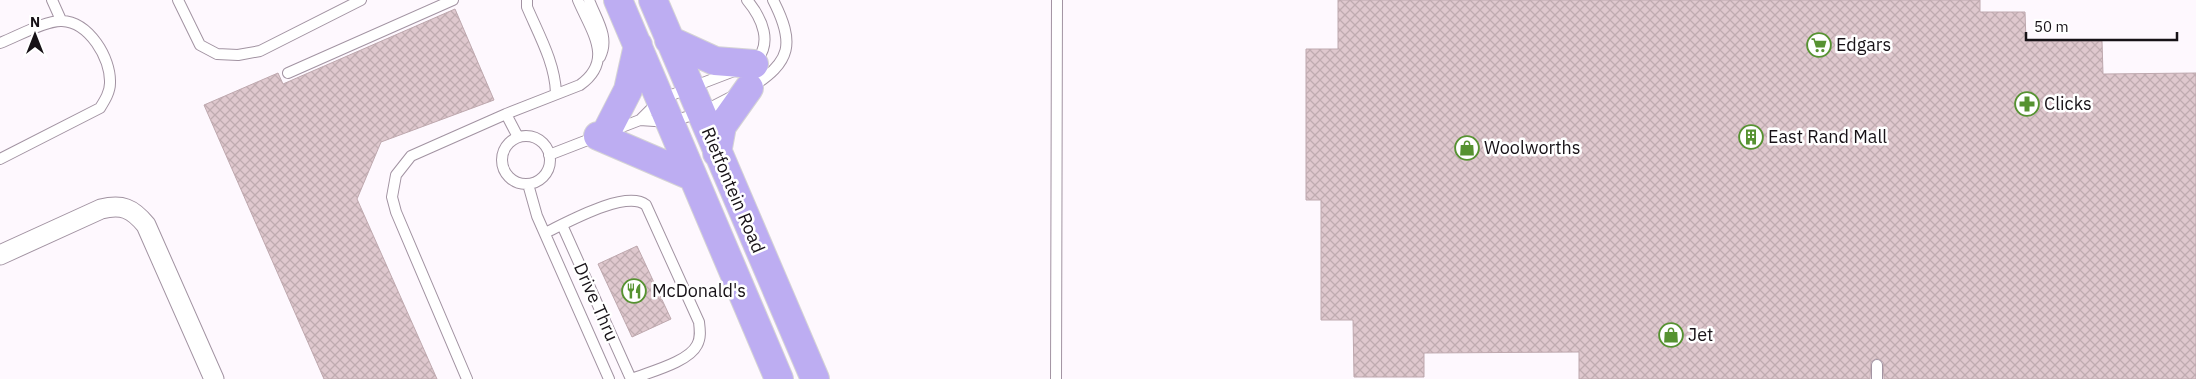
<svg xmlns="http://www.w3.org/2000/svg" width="2196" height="379" font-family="'IBM Plex Sans',sans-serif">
<defs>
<pattern id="building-cross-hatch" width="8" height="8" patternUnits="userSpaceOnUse" patternTransform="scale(1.25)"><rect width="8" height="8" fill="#dfc8ce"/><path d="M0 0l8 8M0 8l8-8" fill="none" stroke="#bfabb0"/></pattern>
</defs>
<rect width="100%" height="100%" fill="#fef8fe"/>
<path fill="url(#building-cross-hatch)" stroke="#bea8ae" d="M 1338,0 L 1980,0 L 1980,12 L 2025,12 L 2026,41 L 2102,41 L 2103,74 L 2196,73 L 2196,379 L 1884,379 L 1883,362 L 1877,358 L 1871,362 L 1870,379 L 1579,379 L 1579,352 L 1424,353 L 1424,377 L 1354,377 L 1353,320 L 1321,320 L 1321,200 L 1306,200 L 1306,49 L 1338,49 Z
M 455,9 L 494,100 L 381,142 L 357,199 L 437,379 L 324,379 L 204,105 L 278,73 L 283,84 Z
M 637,246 L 671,319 L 632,337 L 598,264 Z"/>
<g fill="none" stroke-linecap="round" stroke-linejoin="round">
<g stroke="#a293a2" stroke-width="12">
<path id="lane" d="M 52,0 L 61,20
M 178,0 L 200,45 L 217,54 L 238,55 L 260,51 L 361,0
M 527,0 L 527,7 C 539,35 555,63 556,93
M 589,0 C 596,19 610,37 600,57
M 747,0 C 762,18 774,44 754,63
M 0,43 C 16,37 46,20 62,21 C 89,22 111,58 110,83 C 110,92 105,100 100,108 L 0,159
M 288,73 L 453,0
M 750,88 C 792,62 795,43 773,0
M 506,114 L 518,137
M 640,120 L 669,122 L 700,113 L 733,96
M 614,130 L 640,120 L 661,99 L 734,71
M502 160a24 24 0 1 1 48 0a24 24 0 1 1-48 0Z
M 549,155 L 598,136
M 528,184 L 537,216 L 609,379
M 562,225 L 631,379
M 545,233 C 566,223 626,189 646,205 L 699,322 C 700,330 701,338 697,345 C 689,362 649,372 632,379
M 467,379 L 396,212 L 392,197 L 396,175 L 411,156 L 506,114 L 580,85 C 615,60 591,31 578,0
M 1056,379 L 1057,0
M 1877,379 L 1877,365"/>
</g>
<g stroke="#a293a2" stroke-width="21">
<path id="street" d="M 0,255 L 101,209 C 122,204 132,208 146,225 L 214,379"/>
</g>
<g stroke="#d5d4d5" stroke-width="30">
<path id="primary" d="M 618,0 L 779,379
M 653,0 L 815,379
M 669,40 L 715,61 L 754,64
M 606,133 L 628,90 L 638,45
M 598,136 L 691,176
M 717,153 L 722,126 L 749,88"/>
</g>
<use href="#lane" stroke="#fff" stroke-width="10"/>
<use href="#street" stroke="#fff" stroke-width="19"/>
<use href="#primary" stroke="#bdadf2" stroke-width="28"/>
</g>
<defs>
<g id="supermarket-ring" transform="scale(1.25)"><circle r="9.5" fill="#fff" stroke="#569231" stroke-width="1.5"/><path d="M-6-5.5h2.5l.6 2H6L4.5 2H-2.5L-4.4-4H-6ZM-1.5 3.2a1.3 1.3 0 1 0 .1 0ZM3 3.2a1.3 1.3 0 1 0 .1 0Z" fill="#569231"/></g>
<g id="pharmacy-ring" transform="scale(1.25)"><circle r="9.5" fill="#fff" stroke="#569231" stroke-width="1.5"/><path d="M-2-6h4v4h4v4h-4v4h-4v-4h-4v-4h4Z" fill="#569231"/></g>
<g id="building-ring" transform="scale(1.25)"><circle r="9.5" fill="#fff" stroke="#569231" stroke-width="1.5"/><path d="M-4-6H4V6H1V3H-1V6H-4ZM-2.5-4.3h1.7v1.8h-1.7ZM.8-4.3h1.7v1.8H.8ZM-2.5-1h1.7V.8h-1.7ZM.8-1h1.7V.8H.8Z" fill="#569231"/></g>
<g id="shop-ring" transform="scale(1.25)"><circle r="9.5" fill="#fff" stroke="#569231" stroke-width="1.5"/><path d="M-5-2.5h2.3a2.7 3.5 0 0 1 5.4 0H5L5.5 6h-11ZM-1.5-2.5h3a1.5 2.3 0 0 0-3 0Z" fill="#569231"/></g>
<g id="restaurant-ring" transform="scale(1.25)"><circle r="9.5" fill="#fff" stroke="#569231" stroke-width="1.5"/><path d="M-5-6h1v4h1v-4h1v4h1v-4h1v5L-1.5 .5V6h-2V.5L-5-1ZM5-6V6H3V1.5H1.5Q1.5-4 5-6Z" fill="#569231"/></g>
</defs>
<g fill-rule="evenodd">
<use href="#supermarket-ring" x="1819" y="45"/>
<use href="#pharmacy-ring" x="2027" y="104"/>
<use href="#building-ring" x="1751" y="137"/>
<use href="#shop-ring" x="1467" y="148"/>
<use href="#restaurant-ring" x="634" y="291"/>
<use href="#shop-ring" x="1671" y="335"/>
</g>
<g text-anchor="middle" stroke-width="5" stroke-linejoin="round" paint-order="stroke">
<g font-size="18" fill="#171217" stroke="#fff" text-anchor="start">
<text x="1836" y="51">Edgars</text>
<text x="2044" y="110">Clicks</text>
<text x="1768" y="143">East Rand Mall</text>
<text x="1484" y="154">Woolworths</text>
<text x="652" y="297">McDonald's</text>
<text x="1688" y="341">Jet</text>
</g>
<g font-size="18" fill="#171217" stroke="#fff">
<text transform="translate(733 190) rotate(67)" y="6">Rietfontein Road</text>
<text transform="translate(596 302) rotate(66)" y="6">Drive Thru</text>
</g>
</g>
<g transform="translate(35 35)" stroke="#ffffff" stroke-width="4" paint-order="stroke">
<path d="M0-4L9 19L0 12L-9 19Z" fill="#171217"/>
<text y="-8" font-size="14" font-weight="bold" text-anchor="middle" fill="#171217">N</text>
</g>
<path d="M2026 32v8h151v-8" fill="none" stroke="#171217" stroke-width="2.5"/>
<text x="2034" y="32" font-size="15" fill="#171217" stroke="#ffffff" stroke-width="4" paint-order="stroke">50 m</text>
</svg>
